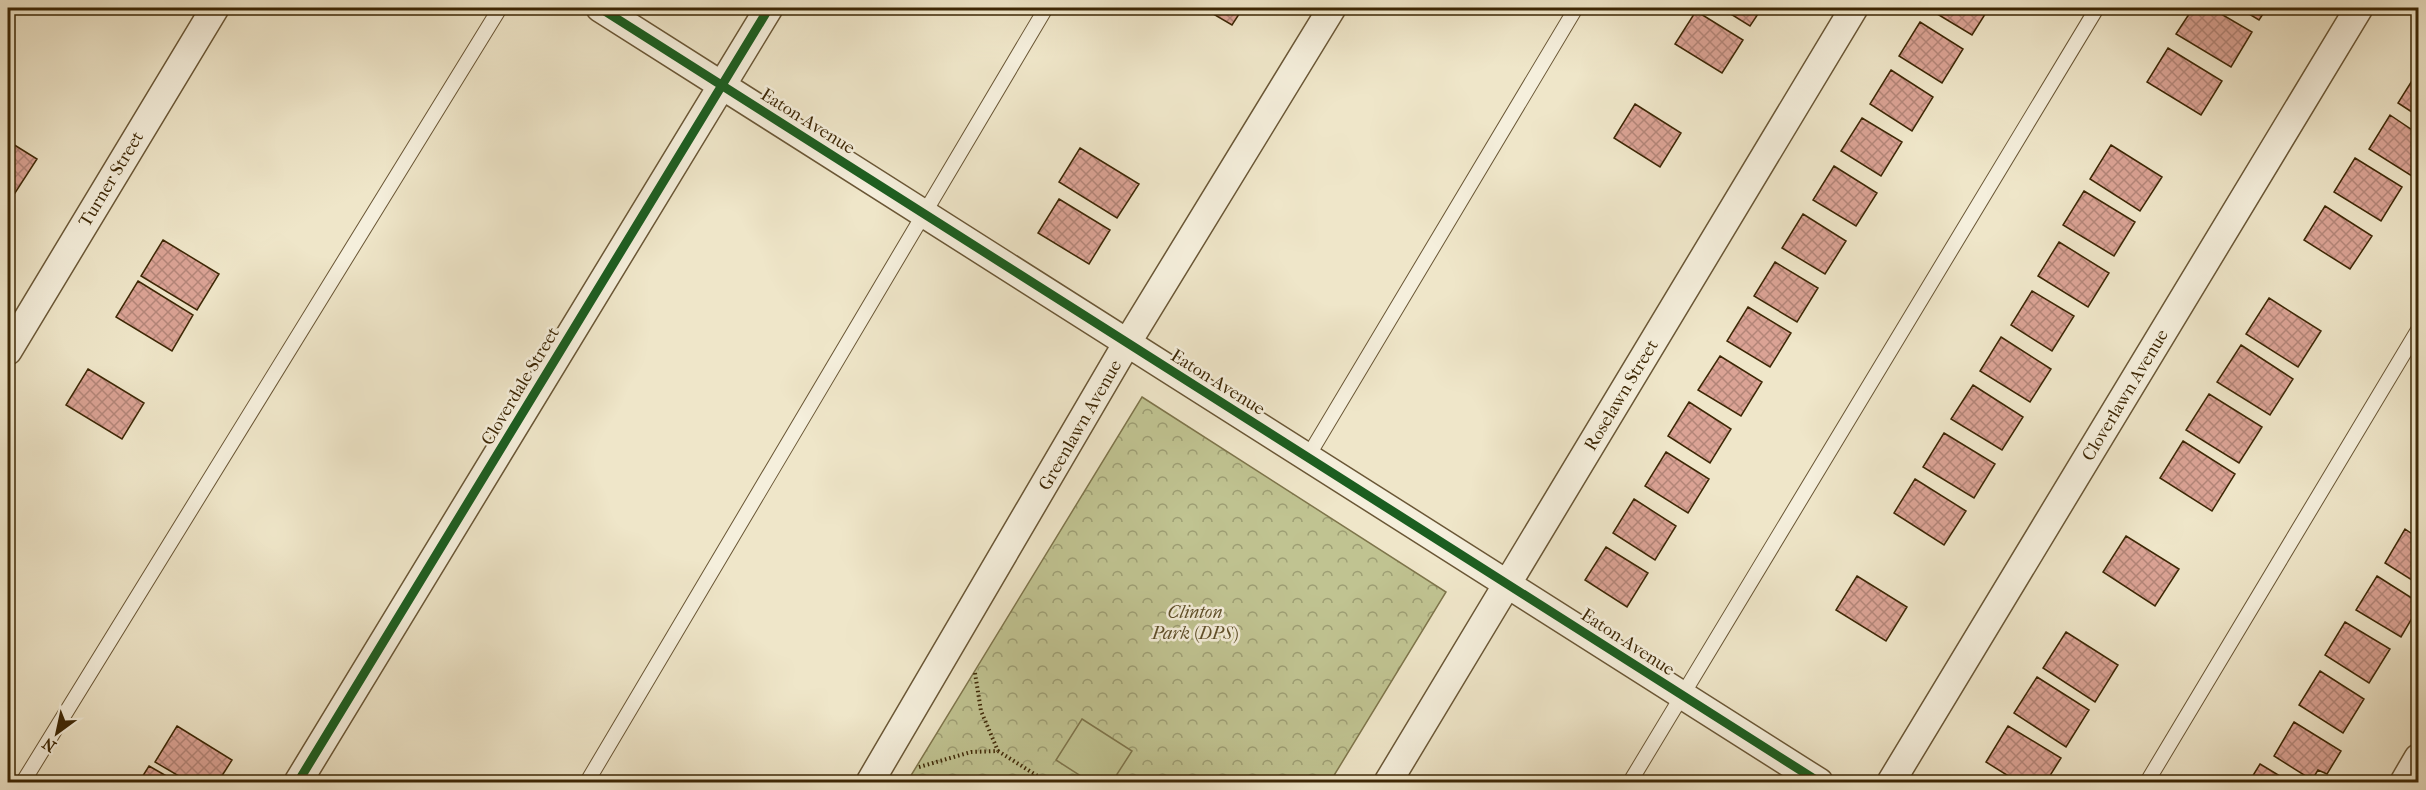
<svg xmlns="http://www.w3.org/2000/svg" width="2426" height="790" font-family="'IM FELL French Canon',serif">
<defs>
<pattern id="park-crowns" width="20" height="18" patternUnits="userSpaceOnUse" patternTransform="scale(1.5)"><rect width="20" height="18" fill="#c0c391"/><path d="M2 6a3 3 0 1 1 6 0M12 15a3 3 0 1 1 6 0" fill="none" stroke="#9d9e74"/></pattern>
<pattern id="building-cross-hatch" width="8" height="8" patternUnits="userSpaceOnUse" patternTransform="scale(1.5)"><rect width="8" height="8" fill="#dba395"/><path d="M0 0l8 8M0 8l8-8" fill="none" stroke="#b38578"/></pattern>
</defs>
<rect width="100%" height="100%" fill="#efe6c9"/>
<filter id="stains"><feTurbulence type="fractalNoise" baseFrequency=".00333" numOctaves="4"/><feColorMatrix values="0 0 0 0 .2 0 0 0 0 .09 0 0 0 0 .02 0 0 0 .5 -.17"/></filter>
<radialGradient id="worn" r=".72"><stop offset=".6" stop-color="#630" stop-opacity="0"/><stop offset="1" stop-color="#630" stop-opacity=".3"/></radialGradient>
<path fill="url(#park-crowns)" stroke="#7e754b" stroke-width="1.5" d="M 1142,397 L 1446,592 L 1330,782 L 907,782 Z"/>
<path fill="#c0c391" stroke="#7e754b" stroke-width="1.5" d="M 1082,719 L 1132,751 L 1112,782 L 1090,782 L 1056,760 Z"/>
<path fill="url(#building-cross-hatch)" stroke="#3d2705" stroke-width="1.5" d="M 1203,8 L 1243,8 L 1232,25 Z
M 1721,8 L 1762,8 L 1750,26 Z
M 1930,8 L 1989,8 L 1972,35 L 1929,9 Z
M 2193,8 L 2211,8 L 2252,32 L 2231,67 L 2176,34 Z
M 2239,8 L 2267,8 L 2259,20 Z
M 1696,11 L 1743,40 L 1722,73 L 1675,44 Z
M 1920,22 L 1963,49 L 1942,83 L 1899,56 Z
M 2168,48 L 2222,81 L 2201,115 L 2147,82 Z
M 1891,70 L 1933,97 L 1912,131 L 1870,104 Z
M 2418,71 L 2418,116 L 2398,103 Z
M 1635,104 L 1681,133 L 1660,167 L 1614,138 Z
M 2390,115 L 2418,134 L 2418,173 L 2415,178 L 2369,149 Z
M 1862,118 L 1902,142 L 1881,176 L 1841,151 Z
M 8,141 L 37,159 L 15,193 L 8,188 Z
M 2111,145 L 2162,177 L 2140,211 L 2090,179 Z
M 1080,148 L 1139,184 L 1117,218 L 1059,182 Z
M 2355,158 L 2402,187 L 2381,221 L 2334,192 Z
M 1834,166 L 1877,193 L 1856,226 L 1813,200 Z
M 2084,191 L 2135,222 L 2114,256 L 2063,225 Z
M 1059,199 L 1110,230 L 1089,264 L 1038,233 Z
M 2325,206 L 2372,236 L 2350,269 L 2304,240 Z
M 1803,214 L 1846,241 L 1825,274 L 1782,248 Z
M 163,240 L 219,274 L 197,310 L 141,276 Z
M 2059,242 L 2109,273 L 2088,307 L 2038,276 Z
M 1775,262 L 1818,288 L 1797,322 L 1754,296 Z
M 138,281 L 193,315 L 172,351 L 116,317 Z
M 2032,291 L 2074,316 L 2052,351 L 2011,325 Z
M 2269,298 L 2321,331 L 2298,367 L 2246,334 Z
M 1748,307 L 1791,333 L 1770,367 L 1727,341 Z
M 2001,337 L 2051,369 L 2030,402 L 1980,371 Z
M 2241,345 L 2293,379 L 2270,415 L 2217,382 Z
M 1720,356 L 1762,382 L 1741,416 L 1698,390 Z
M 88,369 L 144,403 L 122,439 L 66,405 Z
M 1973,385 L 2023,417 L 2002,450 L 1951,419 Z
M 2209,394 L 2262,427 L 2239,463 L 2186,430 Z
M 1689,402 L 1731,429 L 1710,463 L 1668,436 Z
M 1944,433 L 1995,464 L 1974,498 L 1923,467 Z
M 2183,441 L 2235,474 L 2212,511 L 2160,478 Z
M 1666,452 L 1709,479 L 1688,513 L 1645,486 Z
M 1915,479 L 1966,511 L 1944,545 L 1894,513 Z
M 1634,499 L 1676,526 L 1655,560 L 1613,533 Z
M 2405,529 L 2418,538 L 2418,584 L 2385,563 Z
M 2126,536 L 2179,569 L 2155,606 L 2103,572 Z
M 1606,547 L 1648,573 L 1627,607 L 1585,580 Z
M 1857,576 L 1907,607 L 1886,641 L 1836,610 Z
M 2377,576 L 2418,602 L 2418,608 L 2401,637 L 2356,610 Z
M 2345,622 L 2390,649 L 2369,683 L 2325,655 Z
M 2066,632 L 2118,665 L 2095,702 L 2043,668 Z
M 2320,671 L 2364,699 L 2343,733 L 2299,705 Z
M 2037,677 L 2089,710 L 2066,747 L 2014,713 Z
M 2294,722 L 2341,751 L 2327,774 L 2318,770 L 2312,780 L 2274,756 Z
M 177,726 L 232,760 L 218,782 L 189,782 L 155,762 Z
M 2008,726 L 2061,758 L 2046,782 L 2018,782 L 1986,762 Z
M 2260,764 L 2290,782 L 2249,782 Z
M 149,766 L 177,782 L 139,782 Z"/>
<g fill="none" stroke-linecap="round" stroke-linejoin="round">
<g stroke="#6a5736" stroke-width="16">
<path id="lane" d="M 1307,458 L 1576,8
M 23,782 L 500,8
M 587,782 L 1046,8
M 1630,782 L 2097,8
M 2147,782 L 2418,330"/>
</g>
<g stroke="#6a5736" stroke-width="30">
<path id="street" d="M 600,8 L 1819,782
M 8,351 L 215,8
M 298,782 L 769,8
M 870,782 L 1127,343 L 1332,8
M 1388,782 L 1854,8
M 1891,782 L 2359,8
M 2404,782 L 2418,758"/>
</g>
<path stroke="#3d2705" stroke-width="4" stroke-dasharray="1.5 3" stroke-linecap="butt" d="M 975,673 L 981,711 L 998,751
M 919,767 L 971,752 L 998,751 L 1047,782
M 1028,782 L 1033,774"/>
<use href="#lane" stroke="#f5efdc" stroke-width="14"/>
<use href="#street" stroke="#f5efdc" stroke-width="27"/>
<g stroke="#f5efdc" stroke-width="13">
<path id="cycleway" d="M 600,8 L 1819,782
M 298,782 L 769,8"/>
</g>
<use href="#cycleway" stroke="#1b5e20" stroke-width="9"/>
</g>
<g text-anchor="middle" stroke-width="5" stroke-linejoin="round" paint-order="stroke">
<g font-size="18" fill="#3d2705" stroke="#f5efdc">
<text transform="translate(808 121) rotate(32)" y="6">Eaton Avenue</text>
<text transform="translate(111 179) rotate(-59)" y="6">Turner Street</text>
<text transform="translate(1218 382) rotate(32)" y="6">Eaton Avenue</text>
<text transform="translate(520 386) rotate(-59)" y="6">Cloverdale Street</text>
<text transform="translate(1621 395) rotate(-59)" y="6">Roselawn Street</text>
<text transform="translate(2125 395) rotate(-59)" y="6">Cloverlawn Avenue</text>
<text transform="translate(1080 425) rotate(-60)" y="6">Greenlawn Avenue</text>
<text transform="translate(1628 642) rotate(33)" y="6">Eaton Avenue</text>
</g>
<g font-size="18" font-style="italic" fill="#5e4e28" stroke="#f5efdc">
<text x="1195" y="618">Clinton<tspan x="1195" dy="21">Park (DPS)</tspan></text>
</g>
</g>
<rect width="2426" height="790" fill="none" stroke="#efe6c9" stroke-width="30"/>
<rect x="9" y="9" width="2408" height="772" fill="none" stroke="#3d2705" stroke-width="3"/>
<rect x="15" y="15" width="2396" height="760" fill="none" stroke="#3d2705" stroke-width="1.5"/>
<g transform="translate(57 733) rotate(213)" stroke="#f5efdc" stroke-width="4.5" paint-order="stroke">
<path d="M0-4.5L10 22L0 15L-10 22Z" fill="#3d2705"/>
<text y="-9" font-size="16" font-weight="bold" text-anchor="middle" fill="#3d2705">N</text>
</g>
<rect width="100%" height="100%" filter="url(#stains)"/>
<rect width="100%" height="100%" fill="url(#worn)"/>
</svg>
